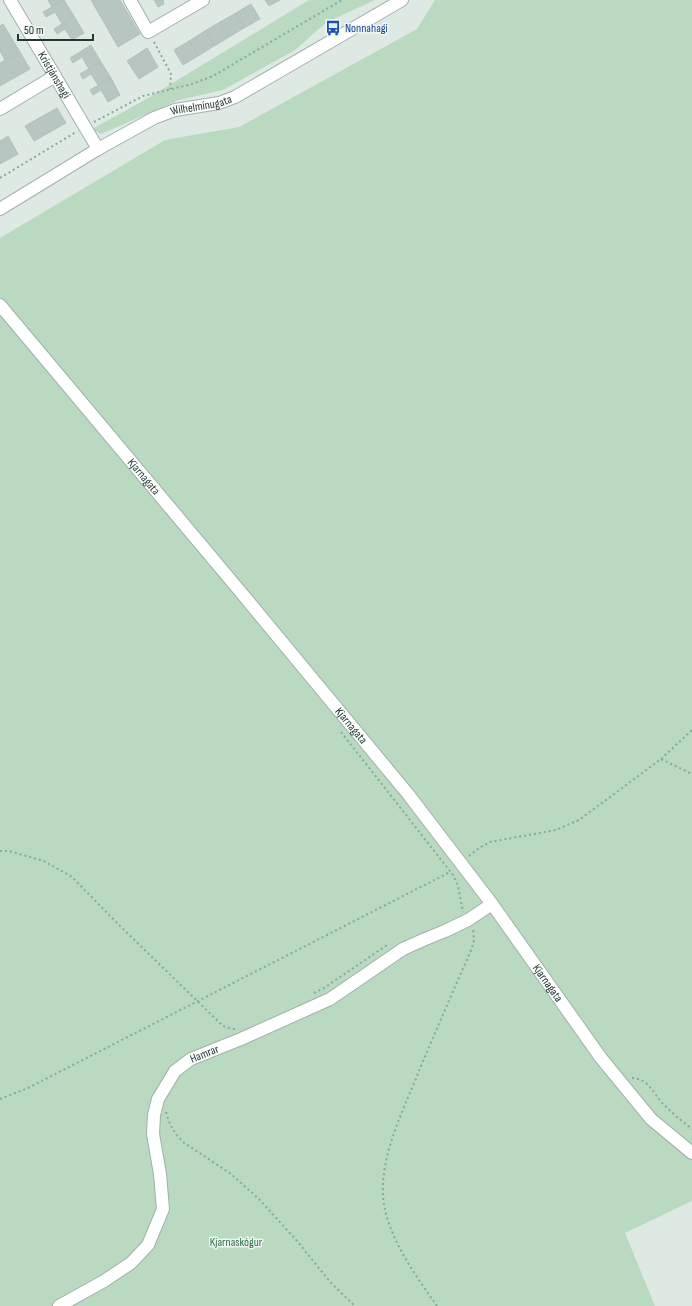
<svg xmlns="http://www.w3.org/2000/svg" width="692" height="1306" font-family="'Sofia Sans Condensed',sans-serif">
<rect width="100%" height="100%" fill="#dfe9e4"/>
<path fill="#b9d9c1" d="M 309,0 L 375,0 L 327,22 L 295,50 L 223,90 L 179,100 L 101,134 L 92,129 L 143,101 Z
M 435,0 L 692,0 L 692,1201 L 625,1233 L 655,1306 L 0,1306 L 0,238 L 165,140 L 239,127 L 417,29 Z"/>
<path fill="#b7c6c0" stroke="#b2c2bb" d="M 48,0 L 64,0 L 52,7 Z
M 64,0 L 74,16 L 62,24 L 55,12 L 46,17 L 43,12 Z
M 91,0 L 120,0 L 140,34 L 118,47 Z
M 154,0 L 164,0 L 163,1 L 164,4 L 158,7 Z
M 265,0 L 280,0 L 269,6 Z
M 251,4 L 260,19 L 244,28 L 236,13 Z
M 236,13 L 244,28 L 229,37 L 220,22 Z
M 74,16 L 84,33 L 72,40 L 65,29 L 57,34 L 54,29 Z
M 220,22 L 229,37 L 214,46 L 205,31 Z
M 3,24 L 20,52 L 5,60 L 0,51 L 0,26 Z
M 205,31 L 214,46 L 198,56 L 189,41 Z
M 189,41 L 198,56 L 183,65 L 174,50 Z
M 91,45 L 101,62 L 89,69 L 82,57 L 73,63 L 70,58 Z
M 147,48 L 158,67 L 139,79 L 127,61 Z
M 20,52 L 30,69 L 0,86 L 0,63 Z
M 101,62 L 111,78 L 98,85 L 91,74 L 83,79 L 80,74 Z
M 111,78 L 120,95 L 108,102 L 101,90 L 93,95 L 90,90 Z
M 57,108 L 66,123 L 34,141 L 25,126 Z
M 8,136 L 18,154 L 0,164 L 0,141 Z"/>
<g fill="none" stroke-linecap="round" stroke-linejoin="round">
<g stroke="#a2b0ab" stroke-width="14">
<g id="minor">
<path id="s1" d="M 10,0 L 98,149"/>
<path d="M 130,0 L 148,32 L 203,0"/>
<path d="M 0,109 L 55,76"/>
<path id="s2" d="M 0,209 L 98,149 L 154,118 L 175,110 L 219,103 L 235,97 L 402,0"/>
<path id="s3" d="M 0,305 L 239,590 L 408,794 L 492,904 L 601,1058 L 651,1119 L 692,1153"/>
<path id="s4" d="M 59,1306 L 104,1281 L 131,1263 L 148,1245 L 163,1209 L 160,1174 L 153,1134 L 154,1115 L 158,1099 L 175,1071 L 191,1059 L 241,1039 L 330,999 L 403,949 L 423,940 L 445,931 L 468,920 L 492,904"/>
</g>
</g>
<path stroke="#81ab9d" stroke-width="2" stroke-dasharray="2 3" stroke-linecap="butt" d="M 154,42 L 171,74 L 170,89
M 94,122 L 143,96 L 192,84 L 213,76 L 342,0
M 0,178 L 76,132
M 341,732 L 453,875 L 458,886 L 463,912
M 661,759 L 692,730
M 0,851 L 9,851 L 44,861 L 72,877 L 119,925 L 223,1026 L 232,1029 L 236,1029
M 469,856 L 479,848 L 490,842 L 556,830 L 579,820 L 661,759 L 692,774
M 314,993 L 324,988 L 387,945
M 632,1078 C 649,1079 653,1093 663,1104 C 672,1113 682,1121 692,1129
M 0,1099 L 28,1088 L 450,872
M 166,1112 C 169,1124 174,1133 183,1142 L 231,1174 L 259,1199 L 297,1241 L 331,1283 L 355,1306
M 437,1306 C 416,1276 391,1242 384,1205 C 377,1161 403,1111 419,1071 C 436,1030 454,989 472,948 L 474,940 L 473,929"/>
<use href="#minor" stroke="#fff" stroke-width="12"/>
</g>
<defs>
<g id="bus-bare" transform="scale(1.2)"><path d="M-5-6H5V4H4V6H2V4H-2V6H-4V4H-5ZM-3.5-4V0h7V-4ZM-3.5 1.2v1.5H-2V1.2ZM2 1.2v1.5H3.5V1.2Z" fill="#1a4fb4" stroke="#eff6f2" stroke-width="2.5" paint-order="stroke"/></g>
</defs>
<g fill-rule="evenodd">
<use href="#bus-bare" x="333" y="28"/>
</g>
<g text-anchor="middle" stroke-width="3" stroke-linejoin="round" paint-order="stroke">
<g font-size="12" fill="#164399" stroke="#eff6f2" text-anchor="start">
<text x="345" y="32">Nonnahagi</text>
</g>
<g font-size="12" fill="#213831" stroke="#eff6f2">
<text dy="4" stroke="none"><textPath href="#s1" startOffset="87">Kristjánshagi</textPath></text>
<text dy="4" stroke="none"><textPath href="#s2" startOffset="228">Wilhelmínugata</textPath></text>
<text dy="4" stroke="none"><textPath href="#s3" startOffset="224">Kjarnagata</textPath></text>
<text dy="4" stroke="none"><textPath href="#s3" startOffset="548">Kjarnagata</textPath></text>
<text dy="4" stroke="none"><textPath href="#s3" startOffset="872">Kjarnagata</textPath></text>
<text dy="4" stroke="none"><textPath href="#s4" startOffset="326">Hamrar</textPath></text>
</g>
<g font-size="12" fill="#2e6c45" stroke="#eff6f2">
<text x="236" y="1246">Kjarnaskógur</text>
</g>
</g>
<path d="M18 34v6h75v-6" fill="none" stroke="#213831" stroke-width="2"/>
<text x="24" y="34" font-size="12" fill="#213831" stroke="#eff6f2" stroke-width="3" paint-order="stroke">50 m</text>
</svg>
